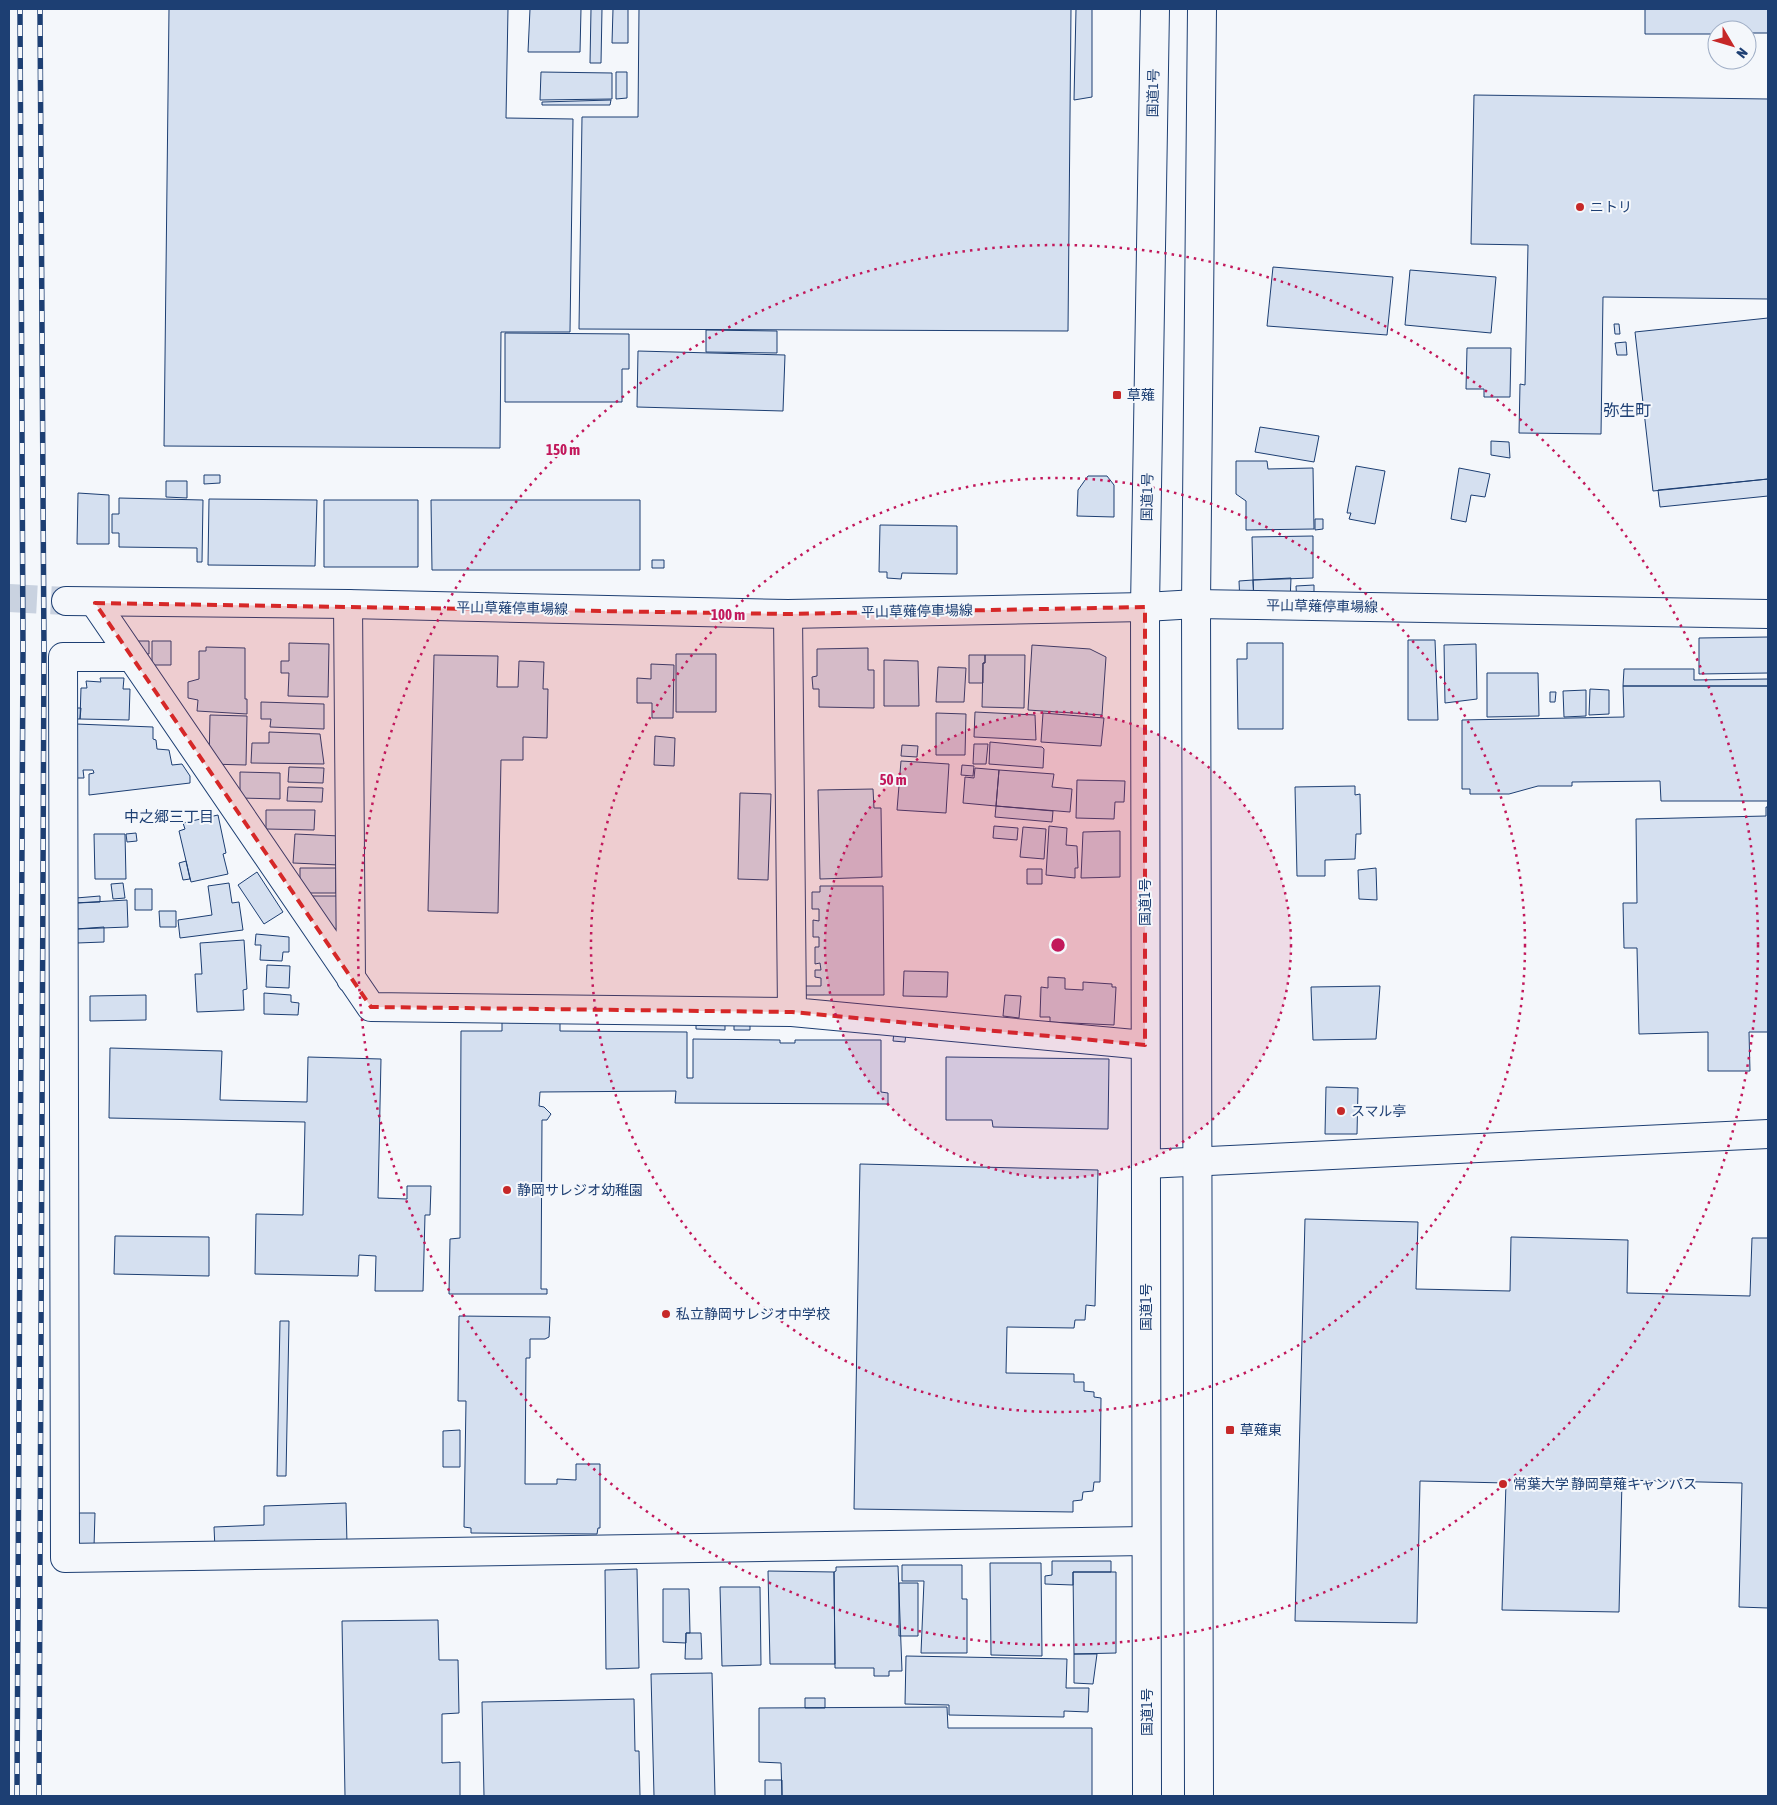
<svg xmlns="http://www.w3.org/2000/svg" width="1777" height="1805" font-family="'Asap Condensed','Noto Sans JP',sans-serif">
<rect width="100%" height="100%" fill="#f4f7fb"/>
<path fill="#d5e0f0" stroke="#1d3f73" d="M 169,9 L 508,9 L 506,118 L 573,119 L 570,332 L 501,332 L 500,448 L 164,446 Z
M 530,9 L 581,9 L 580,52 L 528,52 Z
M 591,9 L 602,9 L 601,63 L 590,63 Z
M 613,9 L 628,9 L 628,43 L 612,43 Z
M 639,9 L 1071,9 L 1068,331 L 579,329 L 582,117 L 638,117 Z
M 1076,9 L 1092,9 L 1092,97 L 1074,100 Z
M 1645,9 L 1768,9 L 1768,33 L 1747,33 L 1747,30 L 1717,30 L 1717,34 L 1645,34 Z
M 541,72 L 612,73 L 612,99 L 540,100 Z
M 616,72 L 627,72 L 627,98 L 616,99 Z
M 1474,95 L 1768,99 L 1768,299 L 1603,297 L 1601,434 L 1519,433 L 1520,384 L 1525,385 L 1528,245 L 1471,244 Z
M 611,100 L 610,105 L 542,105 L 542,102 Z
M 1273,267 L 1393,277 L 1387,335 L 1267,326 Z
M 1410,270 L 1496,277 L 1491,333 L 1405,325 Z
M 1768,318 L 1768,479 L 1653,491 L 1635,332 Z
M 1614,324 L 1619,324 L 1620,334 L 1615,334 Z
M 706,330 L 777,331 L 777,353 L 706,352 Z
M 505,333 L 629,334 L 629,369 L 622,369 L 622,402 L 505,402 Z
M 1626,342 L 1627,355 L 1617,355 L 1615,343 Z
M 1467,348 L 1511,348 L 1510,397 L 1484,397 L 1484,389 L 1466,389 Z
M 638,351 L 785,355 L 783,411 L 637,407 Z
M 1260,427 L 1319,436 L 1314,462 L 1255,452 Z
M 1491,441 L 1509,442 L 1510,458 L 1491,455 Z
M 1236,461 L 1267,461 L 1268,469 L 1313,468 L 1314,529 L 1246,530 L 1246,501 L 1236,494 Z
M 1356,466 L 1385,471 L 1375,524 L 1349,519 L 1351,513 L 1347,513 Z
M 1459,468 L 1490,474 L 1485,497 L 1471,495 L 1466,522 L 1451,519 Z
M 204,475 L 220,475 L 220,483 L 204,484 Z
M 1088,476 L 1107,476 L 1114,485 L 1114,517 L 1077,516 L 1078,490 Z
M 1768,479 L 1768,496 L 1660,507 L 1658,490 Z
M 166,481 L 187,481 L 187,498 L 166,497 Z
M 78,493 L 109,495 L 109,544 L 77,544 Z
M 119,498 L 203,500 L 202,562 L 197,562 L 197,548 L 119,547 L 119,533 L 112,533 L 112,514 L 119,514 Z
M 209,499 L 317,500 L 315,566 L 208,565 Z
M 324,500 L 418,500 L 418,567 L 324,567 Z
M 431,500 L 640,500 L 640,570 L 432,570 Z
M 1315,519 L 1323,519 L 1323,529 L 1315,530 Z
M 880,525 L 957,526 L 957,574 L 902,573 L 901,579 L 887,578 L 887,572 L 879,572 Z
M 1313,536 L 1313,578 L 1253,580 L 1252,537 Z
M 652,560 L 664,560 L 664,568 L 652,568 Z
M 1291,578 L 1290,602 L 1254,603 L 1253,580 Z
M 1253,580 L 1254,603 L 1240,603 L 1239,581 Z
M 1314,585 L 1314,603 L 1297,604 L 1296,586 Z
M 1768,637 L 1768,673 L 1699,674 L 1699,638 Z
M 1408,640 L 1435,640 L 1438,720 L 1408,720 Z
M 138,641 L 149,641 L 149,654 L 138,654 Z
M 152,641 L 171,641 L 171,665 L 152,665 Z
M 289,643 L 329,644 L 328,697 L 288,696 L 289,673 L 281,673 L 281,661 L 289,661 Z
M 1247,643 L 1283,643 L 1283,729 L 1238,729 L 1237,659 L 1247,659 Z
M 1476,644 L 1477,699 L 1445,703 L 1444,645 Z
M 1032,645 L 1090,649 L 1106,657 L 1102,715 L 1028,710 Z
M 206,647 L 245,648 L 245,699 L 247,699 L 247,714 L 197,711 L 198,700 L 188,698 L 188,682 L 199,679 L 199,651 L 206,651 Z
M 868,648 L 868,670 L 874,670 L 874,708 L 819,707 L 819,689 L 813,689 L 812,677 L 817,676 L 817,649 Z
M 676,654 L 716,654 L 716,712 L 676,712 Z
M 434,655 L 498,656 L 497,687 L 518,687 L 519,661 L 544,662 L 543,689 L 548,689 L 547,738 L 523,737 L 523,760 L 501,760 L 498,913 L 428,911 Z
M 969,655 L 985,655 L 985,663 L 983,663 L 983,683 L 969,683 Z
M 985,655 L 1025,655 L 1024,708 L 982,707 L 983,663 L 985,663 Z
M 884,660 L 918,661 L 919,706 L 884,706 Z
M 651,664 L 674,665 L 673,718 L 652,718 L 652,703 L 637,703 L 637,678 L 651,679 Z
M 938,667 L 966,668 L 964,702 L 936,702 Z
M 1624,669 L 1694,669 L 1694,680 L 1768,679 L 1768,686 L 1623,686 Z
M 1487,673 L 1538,673 L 1539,716 L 1487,717 Z
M 100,678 L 124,678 L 123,689 L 130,689 L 129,720 L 80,719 L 81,688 L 87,688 L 86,681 L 101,682 Z
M 1623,686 L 1768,686 L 1768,801 L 1661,801 L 1660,781 L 1572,782 L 1572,786 L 1538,786 L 1509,794 L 1470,794 L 1470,789 L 1462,789 L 1462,720 L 1624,717 Z
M 1590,689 L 1609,690 L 1609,714 L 1589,715 Z
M 1586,690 L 1586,716 L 1564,717 L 1563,691 Z
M 1550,692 L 1556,692 L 1555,702 L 1550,702 Z
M 261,702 L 324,704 L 324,729 L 270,727 L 271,719 L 261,719 Z
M 73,708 L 81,708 L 80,719 L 72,719 Z
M 975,712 L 1035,715 L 1036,740 L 974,737 Z
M 936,713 L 966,714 L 965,755 L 936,755 Z
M 1043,713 L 1104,718 L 1101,746 L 1041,742 Z
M 210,715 L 247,716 L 246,765 L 209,764 Z
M 76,724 L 153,727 L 153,739 L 156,740 L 157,749 L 169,750 L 172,765 L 182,764 L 190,776 L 190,783 L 89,795 L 89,774 L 94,773 L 93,770 L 83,770 L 84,778 L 73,778 Z
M 269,732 L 320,734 L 324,764 L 251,763 L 252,743 L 269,743 Z
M 655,736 L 675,738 L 674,766 L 654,765 Z
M 990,742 L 1042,747 L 1044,749 L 1043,768 L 989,764 Z
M 974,744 L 988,744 L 986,764 L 973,764 Z
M 902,745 L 918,746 L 917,757 L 901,756 Z
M 901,761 L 949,764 L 946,813 L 897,810 Z
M 962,765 L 974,766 L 973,776 L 961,775 Z
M 289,767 L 324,768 L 323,783 L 288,782 Z
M 975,768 L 999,770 L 996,806 L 963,803 L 965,777 L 974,778 Z
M 999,770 L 1054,774 L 1052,787 L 1072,789 L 1070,812 L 996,806 Z
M 240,772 L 280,773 L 280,799 L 240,798 Z
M 1077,780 L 1125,781 L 1124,802 L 1115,802 L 1114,819 L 1076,818 Z
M 1355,786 L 1355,795 L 1360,794 L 1361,834 L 1356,834 L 1355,859 L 1325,860 L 1325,876 L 1297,876 L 1295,787 Z
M 288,787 L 323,788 L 322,802 L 287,801 Z
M 873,789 L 874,808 L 881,808 L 882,877 L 820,879 L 818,790 Z
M 740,793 L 771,794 L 768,880 L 738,879 Z
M 996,806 L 1053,811 L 1052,822 L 995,817 Z
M 1766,807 L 1768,807 L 1768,1032 L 1749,1032 L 1750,1071 L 1708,1071 L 1708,1032 L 1639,1034 L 1637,948 L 1624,948 L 1623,903 L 1637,903 L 1636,819 L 1766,816 Z
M 266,810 L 315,810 L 314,830 L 266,829 Z
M 218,815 L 226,853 L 223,854 L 228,874 L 191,882 L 179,831 L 185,829 L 183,823 Z
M 994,826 L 1018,828 L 1017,840 L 993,838 Z
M 1049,826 L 1067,828 L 1066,845 L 1077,846 L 1078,868 L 1075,868 L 1075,878 L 1046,875 Z
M 1023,827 L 1046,829 L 1044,859 L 1020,857 Z
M 1120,831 L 1120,877 L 1081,878 L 1083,832 Z
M 136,833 L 137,841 L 127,842 L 126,834 Z
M 94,834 L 125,834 L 126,879 L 95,879 Z
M 295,834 L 340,836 L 339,865 L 293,863 Z
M 186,861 L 190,879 L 183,880 L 179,863 Z
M 300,868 L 336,868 L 336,893 L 300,893 Z
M 1376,868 L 1377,900 L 1359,899 L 1358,870 Z
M 1027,869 L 1042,869 L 1042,884 L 1027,884 Z
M 257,872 L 283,912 L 264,924 L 238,885 Z
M 123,883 L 125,898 L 113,899 L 111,884 Z
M 229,883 L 232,903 L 239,902 L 243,930 L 180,938 L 178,920 L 212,915 L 208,886 Z
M 820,886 L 883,886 L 884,995 L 805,995 L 805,986 L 821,986 L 821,978 L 815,977 L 815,970 L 821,970 L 820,963 L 815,964 L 815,947 L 819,947 L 819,937 L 813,937 L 813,920 L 819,921 L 819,909 L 812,909 L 812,892 L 820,892 Z
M 135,889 L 152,889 L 152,910 L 135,910 Z
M 100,896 L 100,902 L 76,903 L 76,898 Z
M 306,896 L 338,896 L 338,935 Z
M 127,900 L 128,927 L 76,929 L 75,903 Z
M 159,911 L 176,911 L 176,927 L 160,927 Z
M 104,927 L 104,942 L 77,943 L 76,929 Z
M 256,934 L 289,937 L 289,952 L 283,952 L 282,961 L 260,960 L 261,945 L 255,945 Z
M 244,940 L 247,989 L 243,990 L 244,1010 L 197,1012 L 195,974 L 202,974 L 200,943 Z
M 267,965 L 290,966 L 289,988 L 266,987 Z
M 904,971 L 948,972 L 947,997 L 903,996 Z
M 1048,977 L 1065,978 L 1065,989 L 1083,990 L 1083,982 L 1112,984 L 1112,987 L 1116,987 L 1114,1025 L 1050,1022 L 1050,1017 L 1040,1017 L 1041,987 L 1048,988 Z
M 1380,986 L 1376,1039 L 1313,1040 L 1311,987 Z
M 264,993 L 291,995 L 291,1002 L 299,1003 L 298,1015 L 264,1014 Z
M 146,995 L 146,1020 L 90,1021 L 90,996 Z
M 1005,995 L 1021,996 L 1019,1018 L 1003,1016 Z
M 502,1020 L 560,1020 L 560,1031 L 687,1032 L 687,1078 L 693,1078 L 693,1039 L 780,1040 L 780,1043 L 795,1043 L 795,1040 L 881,1040 L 881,1092 L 888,1093 L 888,1104 L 675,1103 L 676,1091 L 540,1092 L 539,1106 L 544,1107 L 551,1114 L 547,1120 L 542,1120 L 541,1289 L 547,1289 L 547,1294 L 449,1294 L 450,1239 L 460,1238 L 461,1031 L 502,1031 Z
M 696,1020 L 725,1020 L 725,1030 L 696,1029 Z
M 750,1020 L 750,1030 L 734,1030 L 734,1021 Z
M 894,1032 L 906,1033 L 905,1042 L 893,1041 Z
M 110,1048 L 222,1051 L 220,1100 L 307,1102 L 308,1057 L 381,1059 L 378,1198 L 407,1199 L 407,1186 L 431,1186 L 430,1215 L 425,1215 L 423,1291 L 375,1291 L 376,1256 L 359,1255 L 358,1276 L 255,1274 L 256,1214 L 303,1215 L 305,1122 L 109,1118 Z
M 946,1057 L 1109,1059 L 1108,1129 L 993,1127 L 992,1120 L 946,1120 Z
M 1326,1087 L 1358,1088 L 1357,1134 L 1325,1134 Z
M 860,1164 L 1098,1170 L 1095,1306 L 1086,1305 L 1085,1320 L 1075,1320 L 1074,1328 L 1007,1327 L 1006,1373 L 1074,1374 L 1074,1382 L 1084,1382 L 1084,1391 L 1094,1392 L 1094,1397 L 1101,1398 L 1100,1482 L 1094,1482 L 1093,1491 L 1083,1492 L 1082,1500 L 1073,1501 L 1073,1512 L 854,1509 Z
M 1305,1219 L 1418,1222 L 1416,1289 L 1510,1291 L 1511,1237 L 1628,1240 L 1627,1293 L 1750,1296 L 1752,1238 L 1768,1238 L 1768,1608 L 1739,1607 L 1742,1483 L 1622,1480 L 1619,1612 L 1502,1610 L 1506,1483 L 1420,1481 L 1417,1623 L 1295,1621 Z
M 115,1236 L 209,1237 L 209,1276 L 114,1274 Z
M 459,1316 L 550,1317 L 549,1337 L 545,1339 L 530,1339 L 530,1358 L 526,1358 L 525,1484 L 557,1484 L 557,1479 L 576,1480 L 576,1464 L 600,1464 L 600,1528 L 598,1528 L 597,1534 L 471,1533 L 471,1528 L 464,1527 L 466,1401 L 458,1401 Z
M 280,1321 L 289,1321 L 286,1476 L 277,1476 Z
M 460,1430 L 460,1467 L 443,1467 L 443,1431 Z
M 346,1503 L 347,1544 L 215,1549 L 214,1527 L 264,1525 L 264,1506 Z
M 79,1513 L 95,1513 L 94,1547 L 78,1546 Z
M 1052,1561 L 1111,1561 L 1111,1572 L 1073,1572 L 1073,1585 L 1045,1584 L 1045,1576 L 1052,1575 Z
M 990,1563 L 1041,1563 L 1042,1656 L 991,1655 Z
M 902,1565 L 962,1565 L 962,1599 L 967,1599 L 967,1653 L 921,1653 L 924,1581 L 902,1581 Z
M 898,1566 L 902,1671 L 889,1671 L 889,1676 L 874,1676 L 874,1668 L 835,1668 L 834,1572 L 836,1571 L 836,1567 Z
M 637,1569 L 639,1668 L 606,1669 L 605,1570 Z
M 768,1571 L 834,1572 L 835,1664 L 770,1664 Z
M 1073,1572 L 1116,1572 L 1116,1653 L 1074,1654 Z
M 899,1583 L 918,1583 L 918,1636 L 899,1636 Z
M 720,1587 L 760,1587 L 761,1665 L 722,1666 Z
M 663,1589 L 689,1589 L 690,1633 L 686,1633 L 686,1643 L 663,1642 Z
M 438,1620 L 439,1660 L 458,1660 L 459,1713 L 442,1714 L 442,1763 L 460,1762 L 460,1796 L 345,1796 L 342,1621 Z
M 686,1633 L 701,1633 L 702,1659 L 685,1659 Z
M 1074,1654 L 1097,1654 L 1093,1684 L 1074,1683 Z
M 906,1656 L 1067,1659 L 1066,1688 L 1089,1688 L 1088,1712 L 1064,1711 L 1064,1717 L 949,1715 L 949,1705 L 905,1704 Z
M 712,1673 L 715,1796 L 654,1796 L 651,1674 Z
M 805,1698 L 825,1698 L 825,1708 L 805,1708 Z
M 634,1699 L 635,1751 L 639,1751 L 640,1796 L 484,1796 L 482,1702 Z
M 947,1707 L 948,1728 L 1092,1728 L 1092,1796 L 782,1796 L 781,1763 L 759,1762 L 759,1708 Z
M 765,1780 L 782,1780 L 782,1796 L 765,1796 Z"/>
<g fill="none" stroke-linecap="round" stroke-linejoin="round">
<path stroke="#c9d2e0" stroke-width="28" stroke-dasharray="28 14" stroke-linecap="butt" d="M 9,598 L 66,601"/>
<g stroke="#1d3f73" stroke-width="30">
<path id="minor" d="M 95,603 L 371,1007 L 792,1012 L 1145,1045
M 348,604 L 351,979
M 788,614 L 792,1012
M 132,657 L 63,657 L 65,1558 L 1146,1541
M 1146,1164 L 1768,1134"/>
</g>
<g stroke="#1d3f73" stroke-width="30">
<path id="major" d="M 66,601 L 348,604 L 788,614 L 1145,607 L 1196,604 L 1768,614"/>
</g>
<g stroke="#1d3f73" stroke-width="30">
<path id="highway" d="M 1147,1796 L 1145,607 L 1155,9
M 1199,1796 L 1196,604 L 1202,9"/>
</g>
<use href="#minor" stroke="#f4f7fb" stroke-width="28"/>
<use href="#major" stroke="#f4f7fb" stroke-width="28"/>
<use href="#highway" stroke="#f4f7fb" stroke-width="28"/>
<g stroke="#1d3f73" stroke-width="5.5">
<path id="rail" d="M 17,1796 L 23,650 L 20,9
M 39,1796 L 44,650 L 40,9"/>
</g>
<use href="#rail" stroke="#f4f7fb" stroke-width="4" stroke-dasharray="11" stroke-linecap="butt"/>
</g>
<path fill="#d62828" fill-opacity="0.2" stroke="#d62828" stroke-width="4" stroke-dasharray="10 6" stroke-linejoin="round" d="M 95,603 L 788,614 L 1145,607 L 1145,1045 L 792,1012 L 371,1007 Z"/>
<circle cx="1058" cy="945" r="233" fill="#c2185b" fill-opacity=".12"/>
<g fill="none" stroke="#c2185b" stroke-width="2.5" stroke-dasharray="2.5 5">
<circle cx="1058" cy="945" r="233"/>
<circle cx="1058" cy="945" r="467"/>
<circle cx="1058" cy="945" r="700"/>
</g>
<g fill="#c62828" stroke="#f4f7fb" stroke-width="2">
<circle cx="1580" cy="207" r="5"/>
<rect x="1112" y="390" width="10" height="10" rx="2.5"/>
<circle cx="1341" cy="1111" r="5"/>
<circle cx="507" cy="1190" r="5"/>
<circle cx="666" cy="1314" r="5"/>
<rect x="1225" y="1425" width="10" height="10" rx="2.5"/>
<circle cx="1503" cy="1484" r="5"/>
</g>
<g text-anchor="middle" stroke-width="4" stroke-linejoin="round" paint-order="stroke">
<g font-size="14" fill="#1d3f73" stroke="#f4f7fb">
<text transform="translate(1153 93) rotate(-89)" y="5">国道1号</text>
<text transform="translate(1147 497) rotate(-89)" y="5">国道1号</text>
<text transform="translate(1322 606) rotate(1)" y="5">平山草薙停車場線</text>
<text transform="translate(512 608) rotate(1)" y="5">平山草薙停車場線</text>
<text transform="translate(917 611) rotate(-1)" y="5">平山草薙停車場線</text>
<text transform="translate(1145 902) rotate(-90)" y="5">国道1号</text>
<text transform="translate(1146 1307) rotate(-90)" y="5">国道1号</text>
<text transform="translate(1147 1712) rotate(-90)" y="5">国道1号</text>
</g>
<g font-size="14" fill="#1d3f73" stroke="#f4f7fb" text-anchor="start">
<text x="1590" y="212">ニトリ</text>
<text x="1127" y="400">草薙</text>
<text x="1351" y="1116">スマル亭</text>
<text x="517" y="1195">静岡サレジオ幼稚園</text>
<text x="676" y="1319">私立静岡サレジオ中学校</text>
<text x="1240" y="1435">草薙東</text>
<text x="1513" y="1489">常葉大学 静岡草薙キャンパス</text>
</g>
<g font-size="15" fill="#1d3f73" stroke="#f4f7fb">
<text x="169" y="822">中之郷三丁目</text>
</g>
<g font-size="16" fill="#1d3f73" stroke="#f4f7fb">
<text x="1627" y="416">弥生町</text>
</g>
</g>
<circle cx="1058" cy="945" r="8" fill="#c2185b" stroke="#f4f7fb" stroke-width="2.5"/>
<g font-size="15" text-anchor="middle" font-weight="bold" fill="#c2185b" stroke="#f4f7fb" stroke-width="4" stroke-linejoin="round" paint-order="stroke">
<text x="563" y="455">150 m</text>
<text x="728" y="620">100 m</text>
<text x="893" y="785">50 m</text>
</g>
<rect width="1777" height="1805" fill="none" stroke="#1d3f73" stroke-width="20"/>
<g transform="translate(1732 45) rotate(128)"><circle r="24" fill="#f4f7fb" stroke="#9eadc5"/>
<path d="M0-4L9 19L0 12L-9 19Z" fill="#c62828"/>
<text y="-8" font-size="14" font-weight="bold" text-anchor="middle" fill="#1d3f73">N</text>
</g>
</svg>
